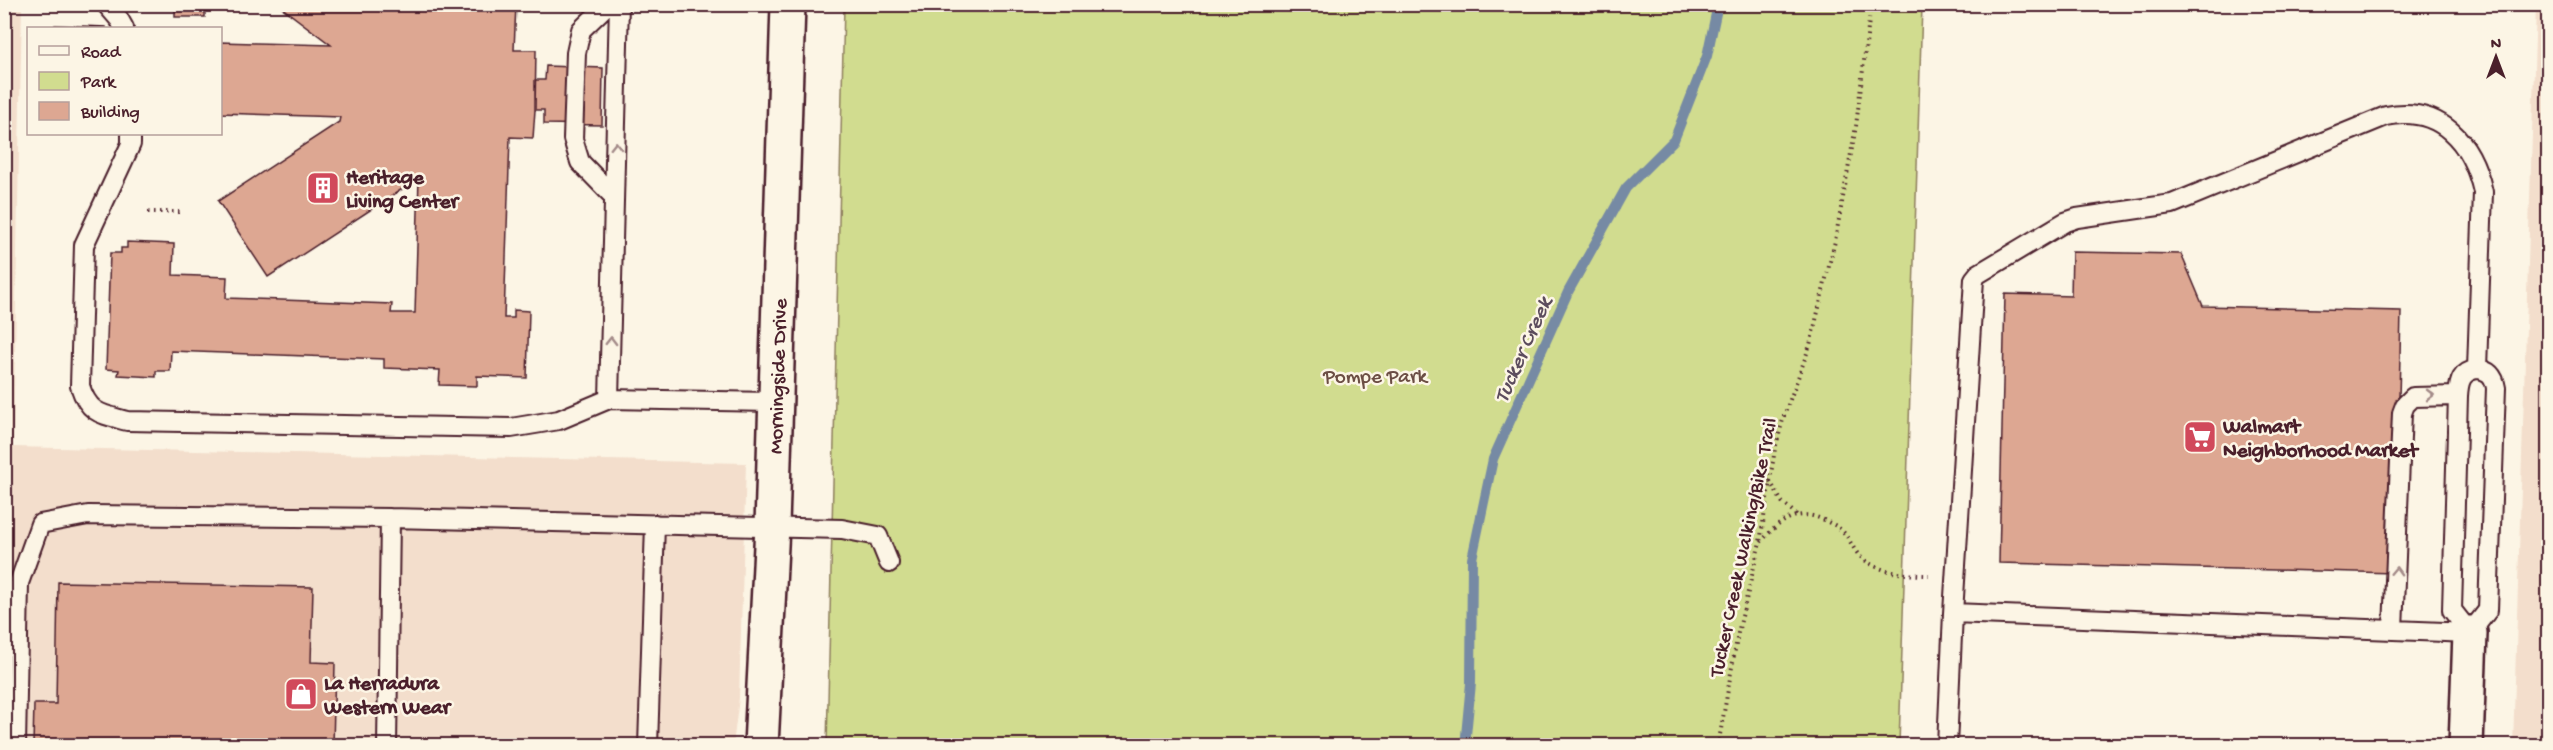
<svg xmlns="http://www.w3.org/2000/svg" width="2553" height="750" font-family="'Gochi Hand',sans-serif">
<rect width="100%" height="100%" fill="#fcf5e5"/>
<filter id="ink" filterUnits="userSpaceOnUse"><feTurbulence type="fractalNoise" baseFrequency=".0167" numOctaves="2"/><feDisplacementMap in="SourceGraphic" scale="12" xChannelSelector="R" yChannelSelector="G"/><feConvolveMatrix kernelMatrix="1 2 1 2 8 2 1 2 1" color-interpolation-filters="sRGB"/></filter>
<g filter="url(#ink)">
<path fill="#f3decc" d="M 2548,4 L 2548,745 L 2513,746 L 2536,5 Z
M 4,5 L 22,5 L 13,447 L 746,463 L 739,698 L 733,745 L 5,745 Z"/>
<path fill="#d1dc8f" stroke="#8e7e5d" stroke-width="1.5" d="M 844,5 L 1922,5 L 1899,745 L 827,746 Z"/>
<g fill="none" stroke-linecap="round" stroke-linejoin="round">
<path stroke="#768aa4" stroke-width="10" d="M 1465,746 L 1471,683 L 1472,559 L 1493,459 L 1568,292 L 1626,188 L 1674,140 L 1707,56 L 1718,4"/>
</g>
<path fill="#dda792" stroke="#4a1f2b" stroke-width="1.5" d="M 175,4 L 205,4 L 205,17 L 175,17 Z
M 277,4 L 516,4 L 514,50 L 536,50 L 535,110 L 533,138 L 510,137 L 504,318 L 514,318 L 514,310 L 529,311 L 527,378 L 477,376 L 477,386 L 439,385 L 440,370 L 384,368 L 384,359 L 171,351 L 170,371 L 156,371 L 156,377 L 118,375 L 119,370 L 106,369 L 110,253 L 121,253 L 121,248 L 127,248 L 127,242 L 174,244 L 173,275 L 227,277 L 226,298 L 392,304 L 391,313 L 415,313 L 419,178 L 268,277 L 218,201 L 339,122 L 340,117 L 220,113 L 220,42 L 331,45 Z
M 55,25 L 106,27 L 106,28 L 55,28 Z
M 546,66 L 603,68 L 602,125 L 544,124 L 544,110 L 535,110 L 535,80 L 545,80 Z
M 2072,252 L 2181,254 L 2203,306 L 2401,311 L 2395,573 L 1999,563 L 2005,294 L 2071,296 Z
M 58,582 L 313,587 L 311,662 L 335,663 L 333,746 L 33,746 L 34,704 L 56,704 Z"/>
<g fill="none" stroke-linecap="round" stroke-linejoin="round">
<g stroke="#4a1f2b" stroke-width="22">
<path id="lane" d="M 106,4 L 119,19 L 124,28
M 608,4 L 581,30 L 576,53 L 573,139 L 580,162 L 614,197
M 131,134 L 131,144 L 84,245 L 80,386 C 89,414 101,414 127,421 L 511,428 L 559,420 L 609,399 L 776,402
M 2477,369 C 2489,370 2494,376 2496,388 L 2488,610 L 2470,633 L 2452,610 L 2458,396 C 2459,381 2461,372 2477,369 Z
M 609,399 L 619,4
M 1953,613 L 1974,279 L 1978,274 L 2065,222 L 2077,218 L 2172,204 L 2386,116 C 2440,105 2472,142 2483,192 L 2477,369
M 2393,629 L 2402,413 L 2405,405 L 2413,397 L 2458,396
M 16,746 L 19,583 L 40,524 L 88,515 L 390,518 L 842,529 L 878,536 L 889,563
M 387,746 L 390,518
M 648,746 L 655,524
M 1947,746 L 1953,613 L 2470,633"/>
</g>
<g stroke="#4a1f2b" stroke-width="38">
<g id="street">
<path id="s1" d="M 761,746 L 772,526 L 788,4"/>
<path d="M 2466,746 L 2470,633"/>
</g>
</g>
<path stroke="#4a1f2b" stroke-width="4" stroke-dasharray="1.5 4.5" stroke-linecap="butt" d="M 148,212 L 183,212
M 1770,481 L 1782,502 L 1797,515
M 1761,542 C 1778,522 1797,507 1824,520 C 1829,523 1836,525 1840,529 C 1850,537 1853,551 1862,558 C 1880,573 1906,575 1929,575
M 1718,746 L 1738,633 L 1760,542 L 1775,449 L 1784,416 L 1810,345 L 1835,241 L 1856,126 L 1871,4"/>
<use href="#lane" stroke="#fcf5e5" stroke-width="18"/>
<use href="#street" stroke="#fcf5e5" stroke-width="33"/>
</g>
<defs><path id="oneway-chevron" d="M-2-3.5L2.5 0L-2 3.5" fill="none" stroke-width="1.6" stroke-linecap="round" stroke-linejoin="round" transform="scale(1.5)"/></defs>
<g stroke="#a38a88">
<use href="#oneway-chevron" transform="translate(616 146) rotate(-89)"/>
<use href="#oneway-chevron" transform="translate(611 341) rotate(-89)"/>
<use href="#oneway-chevron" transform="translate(2430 395)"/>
<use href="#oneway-chevron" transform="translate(2396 571) rotate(-88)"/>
</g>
</g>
<defs>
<g id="building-square" transform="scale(1.725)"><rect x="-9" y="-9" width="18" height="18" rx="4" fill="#d1495b" stroke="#fcf5e5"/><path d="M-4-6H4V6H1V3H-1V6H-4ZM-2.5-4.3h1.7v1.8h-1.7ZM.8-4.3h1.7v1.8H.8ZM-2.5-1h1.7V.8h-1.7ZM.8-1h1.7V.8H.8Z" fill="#fff"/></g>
<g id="supermarket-square" transform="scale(1.725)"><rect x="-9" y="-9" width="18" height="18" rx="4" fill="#d1495b" stroke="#fcf5e5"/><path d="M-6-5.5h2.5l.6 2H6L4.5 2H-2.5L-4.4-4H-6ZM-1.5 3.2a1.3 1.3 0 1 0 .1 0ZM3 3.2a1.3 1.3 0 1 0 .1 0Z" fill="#fff"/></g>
<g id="shop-square" transform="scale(1.725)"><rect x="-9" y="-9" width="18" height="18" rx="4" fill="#d1495b" stroke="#fcf5e5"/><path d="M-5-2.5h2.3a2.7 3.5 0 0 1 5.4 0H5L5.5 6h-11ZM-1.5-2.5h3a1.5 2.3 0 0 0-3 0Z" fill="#fff"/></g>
</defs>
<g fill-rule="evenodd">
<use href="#building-square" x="323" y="188"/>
<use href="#supermarket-square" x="2200" y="437"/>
<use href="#shop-square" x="301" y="694"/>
</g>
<g text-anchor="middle" stroke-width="5" stroke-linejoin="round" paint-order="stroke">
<g font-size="21" font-weight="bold" fill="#4a1f2b" stroke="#fcf5e5" text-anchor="start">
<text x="346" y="183">Heritage<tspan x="346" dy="24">Living Center</tspan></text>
<text x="2223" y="432">Walmart<tspan x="2223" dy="24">Neighborhood Market</tspan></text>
<text x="324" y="689">La Herradura<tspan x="324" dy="24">Western Wear</tspan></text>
</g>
<g font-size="21" fill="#4a1f2b" stroke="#fcf5e5">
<text dy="7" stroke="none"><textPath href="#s1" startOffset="370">Morningside Drive</textPath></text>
<text transform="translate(1742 547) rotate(-78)" y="7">Tucker Creek Walking/Bike Trail</text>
</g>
<g font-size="21" fill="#6c4e44" stroke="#fcf5e5">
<text x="1375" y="382">Pompe Park</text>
</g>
<g font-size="22" font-style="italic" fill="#5c4c5d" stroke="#fcf5e5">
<text transform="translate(1521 349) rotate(-66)" y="8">Tucker Creek</text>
</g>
</g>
<rect width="2553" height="750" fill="none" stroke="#fcf5e5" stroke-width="24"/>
<rect x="12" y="12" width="2529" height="726" fill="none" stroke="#4a1f2b" stroke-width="2" filter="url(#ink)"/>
<rect x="27" y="27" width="195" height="108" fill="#fcf5e5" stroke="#b59f9b" stroke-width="1.5"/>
<rect x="39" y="46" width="30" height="9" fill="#fcf5e5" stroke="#b59f9b" stroke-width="1.5"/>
<text x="81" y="57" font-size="18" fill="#4a1f2b">Road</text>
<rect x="39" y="72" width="30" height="18" fill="#d1dc8f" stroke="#b59f9b" stroke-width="1.5"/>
<text x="81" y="87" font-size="18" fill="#4a1f2b">Park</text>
<rect x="39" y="102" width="30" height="18" fill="#dda792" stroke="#b59f9b" stroke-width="1.5"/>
<text x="81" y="117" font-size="18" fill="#4a1f2b">Building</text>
<g transform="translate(2496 57)" stroke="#fcf5e5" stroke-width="4.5" paint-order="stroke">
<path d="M0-4.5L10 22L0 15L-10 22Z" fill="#4a1f2b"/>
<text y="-9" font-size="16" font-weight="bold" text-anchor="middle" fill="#4a1f2b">N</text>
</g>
</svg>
